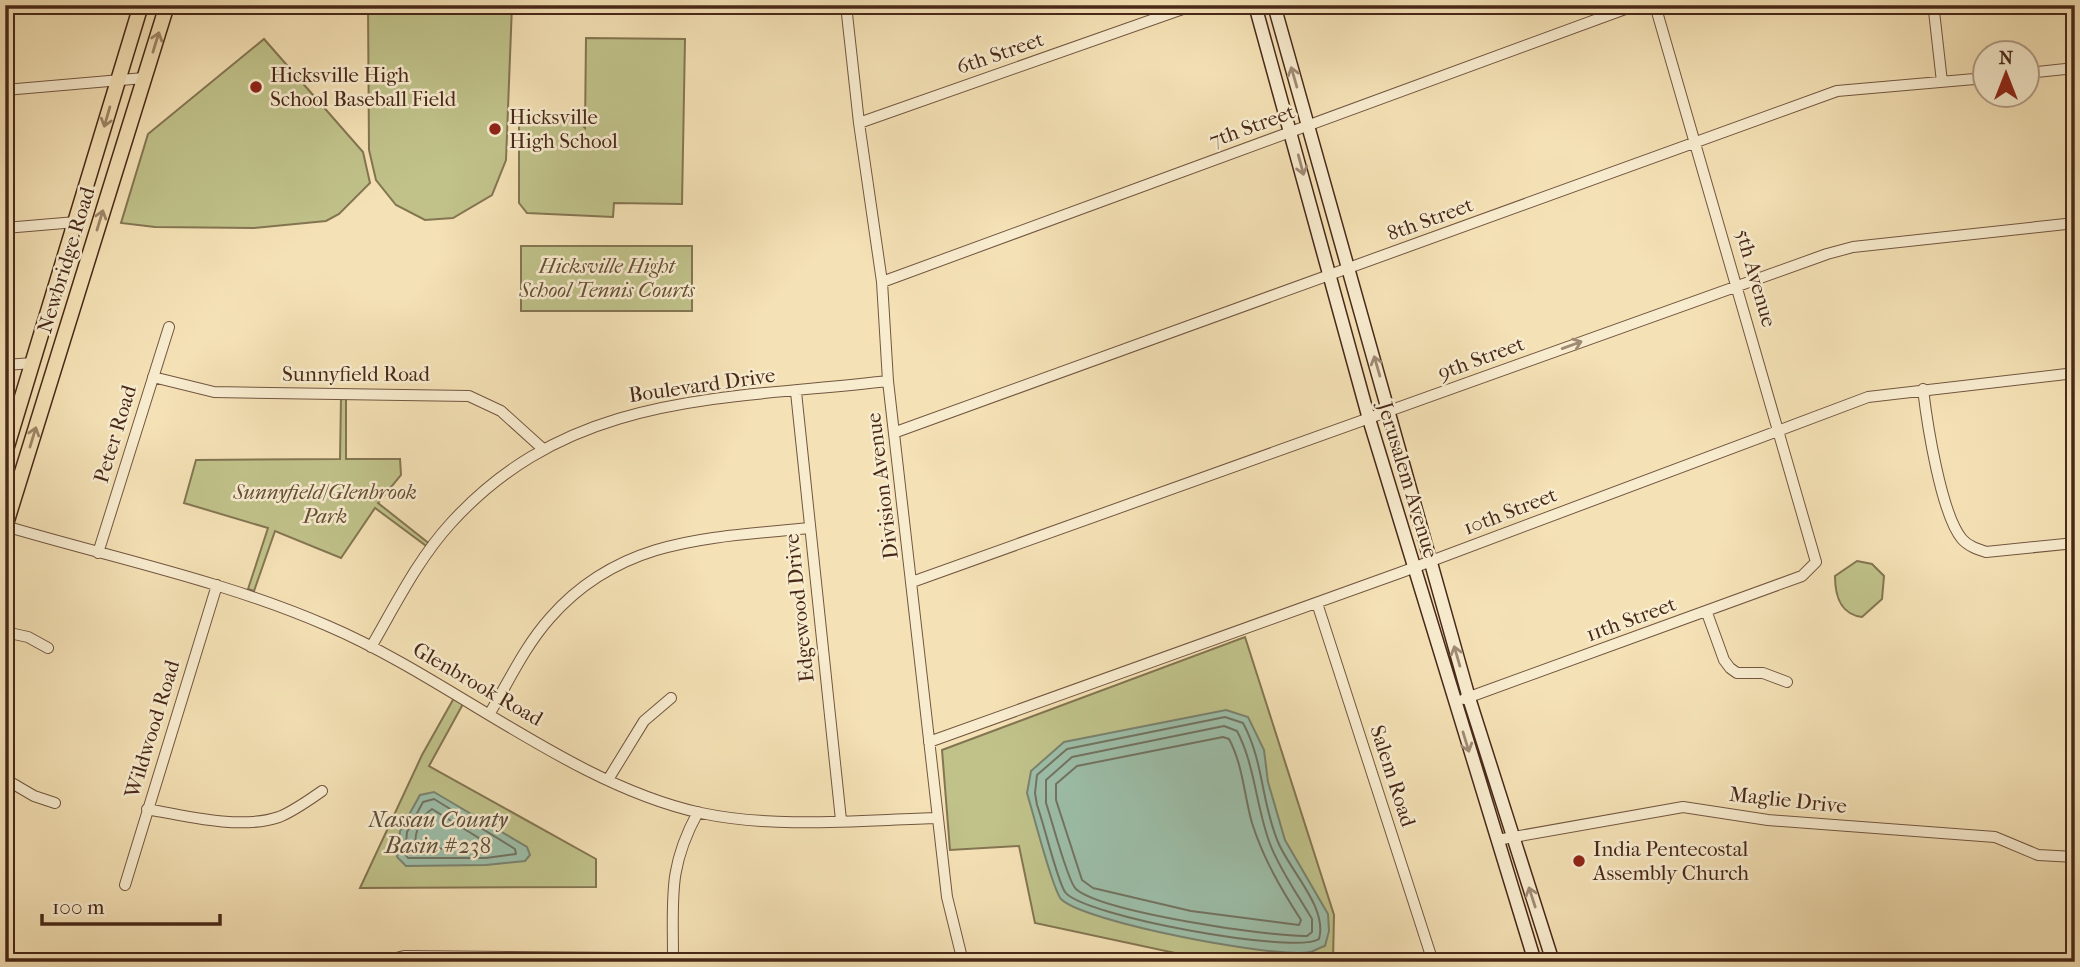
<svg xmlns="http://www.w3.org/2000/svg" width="2080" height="967" font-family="'IM FELL French Canon',serif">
<rect width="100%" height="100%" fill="#f4e1b5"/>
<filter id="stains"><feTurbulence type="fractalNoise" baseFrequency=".00286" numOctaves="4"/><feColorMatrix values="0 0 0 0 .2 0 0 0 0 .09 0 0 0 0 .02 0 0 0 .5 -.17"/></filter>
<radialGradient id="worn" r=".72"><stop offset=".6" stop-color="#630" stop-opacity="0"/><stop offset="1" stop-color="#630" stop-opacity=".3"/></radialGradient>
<path fill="#c0c28a" stroke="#847552" stroke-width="2" d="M 368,5 L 512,5 L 506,160 L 492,195 L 453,218 L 425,220 L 396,205 L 376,180 L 369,150 Z
M 586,38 L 685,39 L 682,204 L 614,203 L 613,217 L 527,213 L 519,203 L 519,114 L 570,114 L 585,128 Z
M 264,39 L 363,152 L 370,183 L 339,214 L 326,221 L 254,228 L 155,227 L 121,223 L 148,134 Z
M 521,246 L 692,246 L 692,311 L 521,311 Z
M 341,397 L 346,397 L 346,459 L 400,459 L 401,475 L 378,503 L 431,545 L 429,548 L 375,508 L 341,558 L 275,531 L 254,591 L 248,589 L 268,528 L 184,503 L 196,460 L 340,459 Z
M 1857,561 L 1872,564 L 1884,576 L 1882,599 L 1862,617 C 1840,614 1835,596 1835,576 Z
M 1245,637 L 1334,915 L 1333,962 L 1217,962 L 1035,923 L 1019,846 L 950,850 L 942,750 Z
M 454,698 L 463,704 L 429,766 L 596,859 L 596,887 L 360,888 L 422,755 Z"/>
<path fill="#9cbea9" stroke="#7a826f" stroke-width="2" d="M 1226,710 L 1248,717 L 1264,750 L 1268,782 L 1285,840 L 1328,914 L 1329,931 L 1325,946 C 1320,947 1315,951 1310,952 C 1277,959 1083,922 1061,899 C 1053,890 1036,824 1031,807 L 1027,793 L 1031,771 L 1064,742 Z
M 434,792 L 527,847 L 530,855 L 525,861 L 486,865 L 406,866 L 397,857 L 400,831 L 420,795 Z"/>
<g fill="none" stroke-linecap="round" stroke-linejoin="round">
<path stroke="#727361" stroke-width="2" d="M 1225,717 L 1243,723 C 1264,762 1261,802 1278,842 C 1290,871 1328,908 1319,939 C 1296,955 1082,916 1065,892 C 1057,880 1044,824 1037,805 L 1035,793 L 1037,775 L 1067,749 Z
M 1224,726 L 1237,731 C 1255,765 1256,807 1270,844 C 1280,870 1298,895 1312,919 L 1312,932 L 1307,936 C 1269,937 1102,912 1076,889 C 1068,883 1051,817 1046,803 L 1046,780 L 1072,757 Z
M 1223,737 L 1229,739 C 1243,765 1244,795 1252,823 C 1263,858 1281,889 1301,920 L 1299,925 L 1191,911 L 1093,888 L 1082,880 L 1056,800 L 1056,784 L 1077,766 Z
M 434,799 L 515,849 L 516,854 L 486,858 L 408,858 L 405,854 L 407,832 L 423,802 Z
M 432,809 L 487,843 L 488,848 L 416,849 C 413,835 420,817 432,809 Z"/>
<g stroke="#735640" stroke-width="12">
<path id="street" d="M 846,5 L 859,123 L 882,282 L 888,381 L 947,897 L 963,962
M 1934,11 L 1942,82
M 2028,73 L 2075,68
M 5,90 L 144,78
M 859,123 L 1194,5
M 5,228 L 76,222
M 882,282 L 1636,5
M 5,365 L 33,363
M 153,377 L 214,392 L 469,396 L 501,411 L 543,449
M 1923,389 C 1927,423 1941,514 1962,539 C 1968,546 1977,549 1986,552 L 2075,543
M 796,392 L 841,820
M 896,432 L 1837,91 L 1986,78
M 5,526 C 113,558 225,581 328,626 C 450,678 572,785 701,813 C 776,829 861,820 938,818
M 98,553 L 169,327
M 912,582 L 1827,254 L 1853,247 L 2075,223
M 1317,603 L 1433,962
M 1707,613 L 1724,660 L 1730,668 L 1737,673 L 1763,673 L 1787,682
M 5,632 L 28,637 L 48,648
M 371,647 C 396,604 418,559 451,523 C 571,391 725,400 888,381
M 1464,699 L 1802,576 L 1816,562 L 1655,5
M 490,713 C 509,681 525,646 550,618 C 621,537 711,538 810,528
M 929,742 L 1402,572 L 1868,397 L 2075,373
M 609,778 L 644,721 L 671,698
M 5,779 L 34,796 L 55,803
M 147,809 C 185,816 242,830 279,817 C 294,811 309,800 322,791
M 1497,840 L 1683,807 L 1768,820 L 1995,837 L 2038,855 L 2075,857
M 125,885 L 217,585
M 673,957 C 673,897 668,867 698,812
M 382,962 L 404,956 L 758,959 L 770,962"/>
</g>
<g stroke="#482819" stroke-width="15">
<path id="secondary" d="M 1255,5 L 1369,419 L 1535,962
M 1274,5 L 1469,698 L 1553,962"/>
</g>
<g stroke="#482819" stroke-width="17">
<path id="primary" d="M 5,453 L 141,5
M 5,527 L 167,5"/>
</g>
<use href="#street" stroke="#f8eccf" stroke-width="10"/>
<use href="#secondary" stroke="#f8eccf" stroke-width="12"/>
<use href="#primary" stroke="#f4e1b5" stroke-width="14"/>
</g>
<defs><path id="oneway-shaft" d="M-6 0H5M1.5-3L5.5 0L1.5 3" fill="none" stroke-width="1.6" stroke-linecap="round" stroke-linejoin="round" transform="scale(1.75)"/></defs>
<g stroke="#9e8467">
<use href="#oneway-shaft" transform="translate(156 42) rotate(-73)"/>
<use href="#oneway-shaft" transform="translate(107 117) rotate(106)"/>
<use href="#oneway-shaft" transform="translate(100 220) rotate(-73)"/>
<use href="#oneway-shaft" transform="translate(33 437) rotate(-73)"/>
</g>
<g stroke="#a08a74">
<use href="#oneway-shaft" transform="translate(1294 77) rotate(-106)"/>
<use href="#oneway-shaft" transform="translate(1301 165) rotate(75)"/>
<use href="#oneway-shaft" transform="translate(1572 345) rotate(-20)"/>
<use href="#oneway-shaft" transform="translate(1377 366) rotate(-106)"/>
<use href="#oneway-shaft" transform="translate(1457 656) rotate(-106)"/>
<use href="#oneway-shaft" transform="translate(1466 742) rotate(73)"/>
<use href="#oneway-shaft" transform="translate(1532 897) rotate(-108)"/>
</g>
<g fill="#8f2418" stroke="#f8eccf" stroke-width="2.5">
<circle cx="256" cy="87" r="7"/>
<circle cx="495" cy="129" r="7"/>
<circle cx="1579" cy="861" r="7"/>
</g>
<g text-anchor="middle" stroke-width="5" stroke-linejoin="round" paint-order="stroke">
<g font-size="21" fill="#482819" stroke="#f8eccf">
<text transform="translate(1000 53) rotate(-19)" y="7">6th Street</text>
<text transform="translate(1252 126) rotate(-20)" y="7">7th Street</text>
<text transform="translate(1430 219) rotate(-20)" y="7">8th Street</text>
<text transform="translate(66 260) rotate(-73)" y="7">Newbridge Road</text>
<text transform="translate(1756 278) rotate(74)" y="7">5th Avenue</text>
<text transform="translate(1481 358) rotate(-20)" y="7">9th Street</text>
<text x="356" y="381">Sunnyfield Road</text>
<text transform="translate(702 385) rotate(-8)" y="7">Boulevard Drive</text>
<text transform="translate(115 434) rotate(-73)" y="7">Peter Road</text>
<text transform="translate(1408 480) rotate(73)" y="7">Jerusalem Avenue</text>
<text transform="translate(882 486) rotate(-97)" y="7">Division Avenue</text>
<text transform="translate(1510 511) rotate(-21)" y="7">10th Street</text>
<text transform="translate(799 608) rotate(-96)" y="7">Edgewood Drive</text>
<text transform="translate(1631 619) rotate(-20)" y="7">11th Street</text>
<text transform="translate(478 684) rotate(30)" y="7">Glenbrook Road</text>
<text transform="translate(152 729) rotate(-73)" y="7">Wildwood Road</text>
<text transform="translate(1393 776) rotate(72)" y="7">Salem Road</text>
<text transform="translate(1788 800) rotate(6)" y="7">Maglie Drive</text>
</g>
<g font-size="21" fill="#482819" stroke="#f8eccf" text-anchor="start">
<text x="270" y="82">Hicksville High<tspan x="270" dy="24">School Baseball Field</tspan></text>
<text x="509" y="124">Hicksville<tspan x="509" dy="24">High School</tspan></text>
<text x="1593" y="856">India Pentecostal<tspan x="1593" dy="24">Assembly Church</tspan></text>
</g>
<g font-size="21" font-style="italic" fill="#664e35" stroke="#f8eccf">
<text x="607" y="273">Hicksville Hight<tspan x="607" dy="24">School Tennis Courts</tspan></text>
<text x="325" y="499">Sunnyfield/Glenbrook<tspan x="325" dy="24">Park</tspan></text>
</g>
<g font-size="23" font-style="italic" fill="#5d4e3d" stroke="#f8eccf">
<text x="438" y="827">Nassau County<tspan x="438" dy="26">Basin #238</tspan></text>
</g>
</g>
<rect width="2080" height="967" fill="none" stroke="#f4e1b5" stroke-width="28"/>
<rect x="7" y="7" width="2066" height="953" fill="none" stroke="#482819" stroke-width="3.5"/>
<rect x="14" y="14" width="2052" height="939" fill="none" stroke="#482819" stroke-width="2"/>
<g transform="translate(2006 74)"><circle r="33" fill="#f8eccf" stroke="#b29e86" stroke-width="2"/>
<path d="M0-5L12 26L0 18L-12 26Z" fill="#8f2418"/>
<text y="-10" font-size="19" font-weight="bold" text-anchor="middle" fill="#482819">N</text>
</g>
<path d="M42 914v10h178v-10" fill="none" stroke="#482819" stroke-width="3.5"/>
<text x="52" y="914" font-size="21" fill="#482819" stroke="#f8eccf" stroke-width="5" paint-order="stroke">100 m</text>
<rect width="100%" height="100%" filter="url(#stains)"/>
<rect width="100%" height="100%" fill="url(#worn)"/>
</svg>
